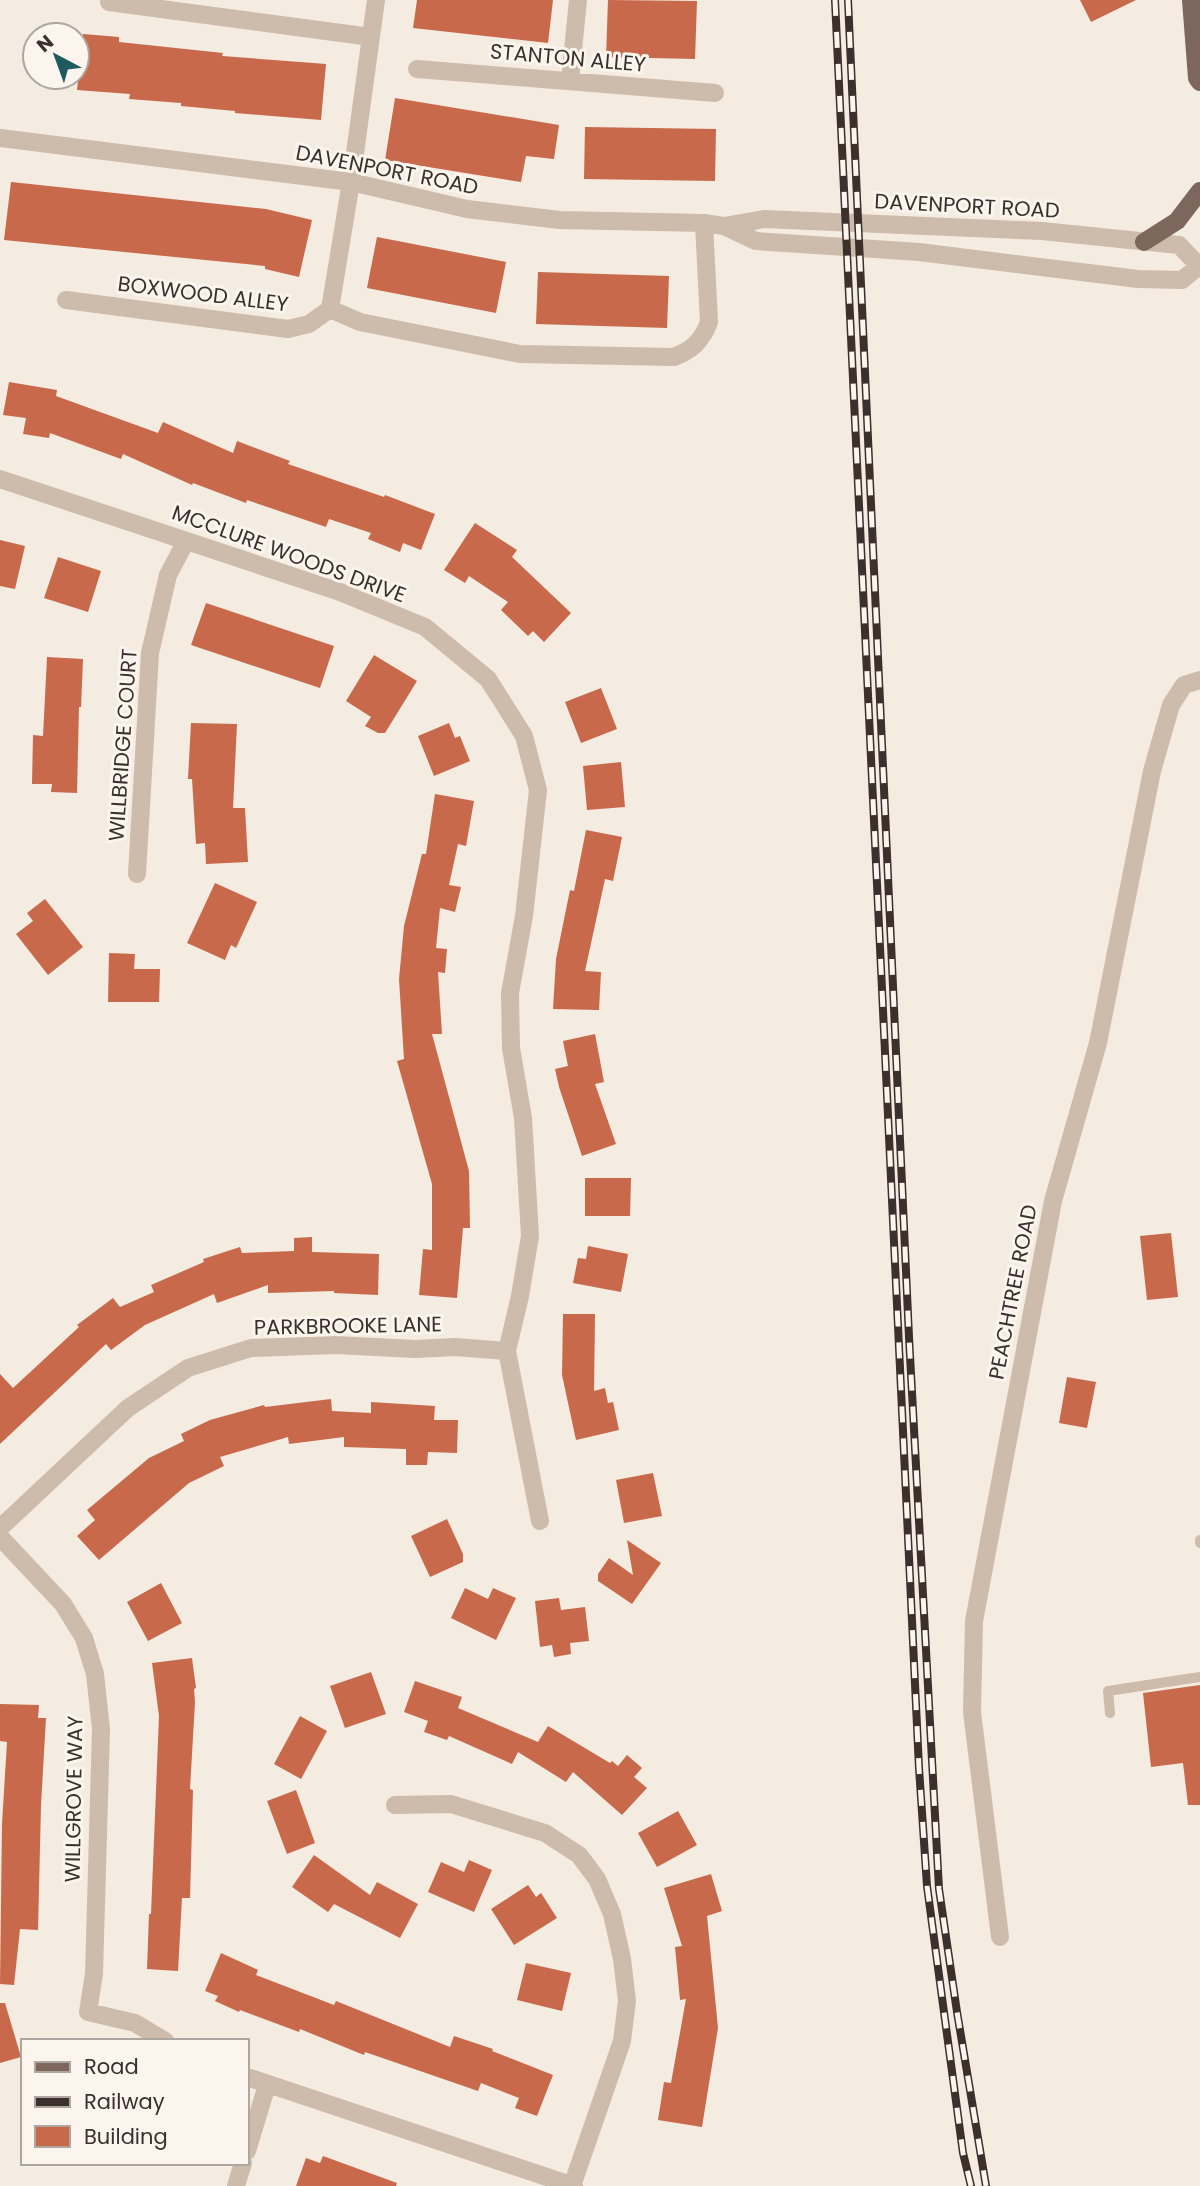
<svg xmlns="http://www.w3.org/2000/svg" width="1200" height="2186" font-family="Poppins,sans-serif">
<rect width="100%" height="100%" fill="#f4ebe1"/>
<path fill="#c8694b" d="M 417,0 L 553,0 L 548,43 L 413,28 Z
M 608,0 L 697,1 L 695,59 L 606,57 Z
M 1080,0 L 1136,0 L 1091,22 Z
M 83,34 L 119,37 L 119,42 L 223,53 L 222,56 L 326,64 L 321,120 L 235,113 L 235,111 L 181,106 L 181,103 L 129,99 L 130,94 L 77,90 Z
M 395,98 L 559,125 L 554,159 L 526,156 L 521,182 L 385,160 Z
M 585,127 L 716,129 L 715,181 L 584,179 Z
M 11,182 L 266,209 L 312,220 L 299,277 L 265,269 L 265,266 L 4,240 Z
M 377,237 L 506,262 L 496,313 L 367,288 Z
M 538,272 L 669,276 L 667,328 L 536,324 Z
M 9,382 L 57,390 L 56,396 L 158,433 L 163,422 L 233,453 L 237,441 L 290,461 L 288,464 L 384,497 L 385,495 L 435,514 L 421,550 L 403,543 L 400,552 L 368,539 L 371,533 L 329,519 L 326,527 L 247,500 L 246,503 L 193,483 L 192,485 L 123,454 L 121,459 L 50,433 L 49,438 L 23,434 L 26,418 L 3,415 Z
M 475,523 L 517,550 L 512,557 L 571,613 L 544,642 L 533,631 L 528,636 L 501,610 L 508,602 L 469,576 L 465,583 L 444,570 Z
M 0,540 L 25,546 L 15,589 L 0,586 Z
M 58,557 L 101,571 L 88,612 L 44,598 Z
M 206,603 L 334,646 L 320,688 L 191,645 Z
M 374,655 L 417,681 L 385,733 L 378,733 L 365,726 L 371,717 L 346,701 Z
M 47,657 L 83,659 L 81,707 L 79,707 L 77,793 L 51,792 L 52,784 L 32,784 L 33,735 L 43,736 Z
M 601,688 L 617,729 L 581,743 L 565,702 Z
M 191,723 L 237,724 L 233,808 L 245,808 L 248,862 L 206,864 L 205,843 L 196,844 L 192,779 L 188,779 Z
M 449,723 L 455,738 L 460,736 L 470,761 L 434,776 L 418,736 Z
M 621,762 L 625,807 L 587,810 L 583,766 Z
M 435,794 L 474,801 L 466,846 L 458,844 L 449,885 L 461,887 L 455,912 L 440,908 L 436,948 L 447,949 L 445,973 L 438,972 L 442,1034 L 432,1034 L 469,1171 L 470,1228 L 463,1228 L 457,1298 L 419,1295 L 423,1249 L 432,1250 L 432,1184 L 397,1061 L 404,1059 L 399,979 L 404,926 L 422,854 L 426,854 Z
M 586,830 L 622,837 L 613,881 L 605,879 L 585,971 L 601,972 L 599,1010 L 553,1009 L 556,959 L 570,890 L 574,891 Z
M 215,883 L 257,902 L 236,948 L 231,945 L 225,960 L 187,943 Z
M 45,899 L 83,947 L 48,975 L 16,934 L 33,921 L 27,913 Z
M 109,953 L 135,954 L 134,969 L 160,969 L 159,1002 L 108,1002 Z
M 595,1034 L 604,1082 L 595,1084 L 616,1144 L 582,1156 L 559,1087 L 555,1069 L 568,1066 L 563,1041 Z
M 585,1178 L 631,1178 L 630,1216 L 585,1216 Z
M 1171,1233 L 1178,1297 L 1147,1300 L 1140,1236 Z
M 312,1237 L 312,1252 L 379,1254 L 378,1295 L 334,1293 L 334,1291 L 268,1293 L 268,1285 L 217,1303 L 214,1294 L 145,1325 L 111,1350 L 106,1344 L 0,1444 L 0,1374 L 13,1388 L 79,1327 L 77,1325 L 113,1298 L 120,1307 L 154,1292 L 151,1285 L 204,1262 L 203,1259 L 240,1247 L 242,1253 L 294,1251 L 294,1238 Z
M 588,1246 L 628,1254 L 621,1292 L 573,1283 L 578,1258 L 586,1259 Z
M 563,1314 L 595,1314 L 594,1391 L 605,1388 L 608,1403 L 613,1402 L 619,1430 L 576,1440 L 562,1375 Z
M 1067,1377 L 1096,1382 L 1087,1428 L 1059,1423 Z
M 331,1399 L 332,1411 L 371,1413 L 371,1402 L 435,1406 L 434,1420 L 458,1420 L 457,1453 L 428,1452 L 427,1465 L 406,1465 L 406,1449 L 344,1447 L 344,1437 L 289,1444 L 288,1437 L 220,1457 L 224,1466 L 189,1483 L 99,1560 L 77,1536 L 95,1520 L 87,1510 L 149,1458 L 184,1441 L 181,1434 L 210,1420 L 264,1405 L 265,1407 Z
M 653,1473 L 662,1516 L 624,1523 L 616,1480 Z
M 447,1519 L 463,1554 L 463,1562 L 430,1577 L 411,1536 Z
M 627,1540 L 661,1563 L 632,1604 L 598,1581 L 598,1574 L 609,1558 L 633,1575 Z
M 161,1583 L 182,1623 L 148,1641 L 127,1602 Z
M 465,1588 L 488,1599 L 493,1588 L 516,1598 L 496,1640 L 451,1618 Z
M 559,1598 L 561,1610 L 585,1607 L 589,1641 L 570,1643 L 571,1654 L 554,1657 L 552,1645 L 540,1647 L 535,1601 Z
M 192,1658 L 196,1688 L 194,1689 L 195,1702 L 190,1789 L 193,1790 L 190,1898 L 182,1898 L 178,1971 L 147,1969 L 149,1914 L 151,1914 L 159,1716 L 152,1663 Z
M 371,1672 L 386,1714 L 345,1728 L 330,1686 Z
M 415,1681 L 462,1697 L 458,1708 L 538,1742 L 548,1726 L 610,1763 L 612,1761 L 618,1766 L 627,1755 L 642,1768 L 634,1777 L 647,1788 L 622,1815 L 573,1772 L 566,1782 L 518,1752 L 512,1764 L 449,1736 L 447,1740 L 424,1732 L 428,1721 L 404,1712 Z
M 1200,1685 L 1200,1805 L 1188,1805 L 1183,1763 L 1151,1767 L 1143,1693 Z
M 0,1704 L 39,1705 L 38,1718 L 46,1718 L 41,1805 L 38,1930 L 20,1929 L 14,1985 L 0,1984 L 2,1824 L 7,1742 L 0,1741 Z
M 300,1716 L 327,1731 L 301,1779 L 274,1764 Z
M 296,1790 L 315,1843 L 287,1854 L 267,1801 Z
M 678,1811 L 697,1845 L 657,1867 L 638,1833 Z
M 314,1855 L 370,1895 L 377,1882 L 418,1904 L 400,1938 L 334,1904 L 328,1912 L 292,1887 Z
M 469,1860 L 492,1870 L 474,1912 L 428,1892 L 441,1862 L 464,1872 Z
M 711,1874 L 722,1911 L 707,1916 L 718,2028 L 702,2127 L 658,2120 L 664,2082 L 671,2083 L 686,1999 L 680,2000 L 675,1947 L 682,1946 L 664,1888 Z
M 528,1885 L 536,1897 L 541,1893 L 557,1918 L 514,1945 L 491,1909 Z
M 221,1953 L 258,1970 L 256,1975 L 334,2005 L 336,2001 L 450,2047 L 454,2036 L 493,2049 L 492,2051 L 553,2075 L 537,2116 L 515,2108 L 519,2098 L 481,2083 L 478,2091 L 365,2052 L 364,2055 L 300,2029 L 299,2032 L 240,2010 L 239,2012 L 215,2001 L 218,1996 L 205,1991 Z
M 526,1963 L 571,1973 L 562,2011 L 517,2000 Z
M 0,2003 L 5,2003 L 21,2057 L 0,2063 Z
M 323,2156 L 397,2183 L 396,2186 L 296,2186 L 306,2158 L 320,2163 Z"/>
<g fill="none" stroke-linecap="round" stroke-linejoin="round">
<path stroke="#cdbbac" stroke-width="10" d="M 1200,1540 L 1200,1543
M 1110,1713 L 1108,1691 L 1200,1677"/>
<path stroke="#cdbbac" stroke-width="18" d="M 109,2 L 371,37
M 417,69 L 715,93
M 570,80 L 578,0
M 0,138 L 351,182 L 467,209 L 560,220 L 704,223 L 724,226 L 756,241 L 919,252 L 1138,279 L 1182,280 L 1199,266
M 724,226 L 764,219 L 1042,231 L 1179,245 L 1200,267
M 66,300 L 288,329 L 309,324 L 330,309
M 330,309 L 360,322 L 520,354 L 674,357 C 692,350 702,341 709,322 L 704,223
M 330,309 L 351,182 L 376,0
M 0,479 L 340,592 L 425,627 L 488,679 L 524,736 L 538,790 L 524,916 L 510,993 L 511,1048 L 523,1118 L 530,1236 L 520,1296 L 507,1351 L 540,1521
M 137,874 L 150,653 L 168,575 L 186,541
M 0,1528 L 128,1408 L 188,1368 L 251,1348 L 335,1345 L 415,1349 L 455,1347 L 507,1351
M 0,1537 L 63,1604 L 84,1638 L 95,1674 L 101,1729 L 94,1974 L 88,2012 L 135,2023 L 165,2041
M 395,1805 L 451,1804 L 545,1833 L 579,1855 L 597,1879 L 612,1914 L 622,1959 L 627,2001 L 622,2041 L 572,2186
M 1000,1937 L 972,1712 L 974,1621 L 1053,1201 L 1098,1043 L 1152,771 L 1171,705 L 1184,685 L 1200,680
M 247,2077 L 574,2186
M 247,2151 L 267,2085
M 236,2186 L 243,2163"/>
<path stroke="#7d675c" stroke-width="18" d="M 1191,0 L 1197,78 L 1200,82
M 1144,242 L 1177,221 L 1200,191"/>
<g stroke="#3b302b" stroke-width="8">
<path id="rail" d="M 835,0 L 919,1768 L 927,1886 L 963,2153 L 971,2186
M 848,0 L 909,1337 L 939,1889 L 957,2012 L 986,2186"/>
</g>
<use href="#rail" stroke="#fbf5ee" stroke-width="5" stroke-dasharray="16" stroke-linecap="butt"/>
</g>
<g text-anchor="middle" stroke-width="6" stroke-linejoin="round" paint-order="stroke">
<g font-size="21" fill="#3b302b" stroke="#fbf5ee">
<text transform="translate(568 58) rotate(5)" y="7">STANTON ALLEY</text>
<text transform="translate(387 170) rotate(11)" y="7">DAVENPORT ROAD</text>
<text transform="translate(967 206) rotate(3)" y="7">DAVENPORT ROAD</text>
<text transform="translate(203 294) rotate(7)" y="7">BOXWOOD ALLEY</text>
<text transform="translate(289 554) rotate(20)" y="7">MCCLURE WOODS DRIVE</text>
<text transform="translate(123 745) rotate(-86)" y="7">WILLBRIDGE COURT</text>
<text transform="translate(1013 1292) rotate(-79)" y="7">PEACHTREE ROAD</text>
<text transform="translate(348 1326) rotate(-1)" y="7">PARKBROOKE LANE</text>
<text transform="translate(74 1799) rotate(-89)" y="7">WILLGROVE WAY</text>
</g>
</g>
<rect x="21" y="2039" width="228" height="126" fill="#fbf5ee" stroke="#aea6a0" stroke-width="2"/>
<rect x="35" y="2062" width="35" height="10" fill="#7d675c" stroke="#aea6a0" stroke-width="2"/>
<text x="84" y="2074" font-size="21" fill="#3b302b">Road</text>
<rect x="35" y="2097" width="35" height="10" fill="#3b302b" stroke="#aea6a0" stroke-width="2"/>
<text x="84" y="2109" font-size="21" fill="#3b302b">Railway</text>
<rect x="35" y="2126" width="35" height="21" fill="#c8694b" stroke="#aea6a0" stroke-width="2"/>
<text x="84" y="2144" font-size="21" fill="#3b302b">Building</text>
<g transform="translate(56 56) rotate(319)"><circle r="33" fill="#fbf5ee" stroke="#aea6a0" stroke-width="2"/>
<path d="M0-5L12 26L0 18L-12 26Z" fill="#1f5a5e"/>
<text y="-10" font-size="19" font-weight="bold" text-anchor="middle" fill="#3b302b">N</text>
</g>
</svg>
